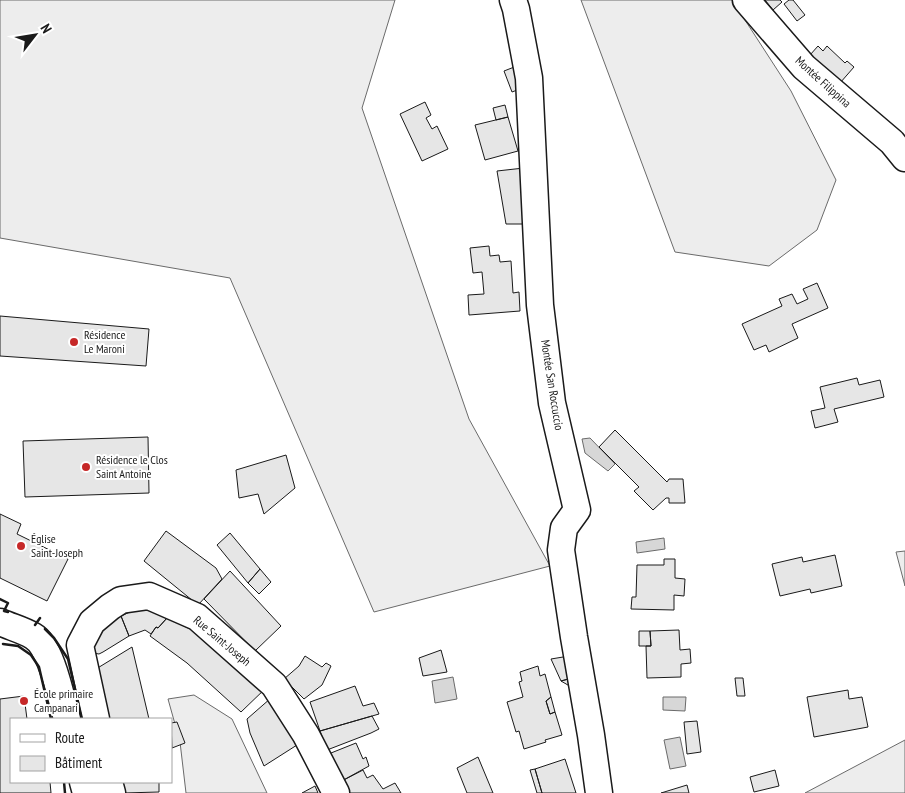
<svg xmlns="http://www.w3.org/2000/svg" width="905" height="793" font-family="'PT Sans Narrow',sans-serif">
<rect width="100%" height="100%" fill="#fff"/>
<path fill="#ededed" stroke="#6a6a6a" d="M 0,0 L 395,0 L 362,108 L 469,419 L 550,566 L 374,612 L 230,278 L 0,238 Z
M 581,0 L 732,0 L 791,91 L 836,180 L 817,230 L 769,266 L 675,252 Z
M 905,551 L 905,586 L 896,552 Z
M 194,695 L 232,719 L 267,793 L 186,793 L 180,742 L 168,699 Z
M 905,740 L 905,793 L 805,793 Z"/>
<path fill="#d7d7d7" stroke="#6a6a6a" d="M 590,438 L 615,464 L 608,471 L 585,453 L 582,439 Z
M 664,538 L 665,549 L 637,553 L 636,542 Z
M 453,677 L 457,699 L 435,703 L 432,681 Z
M 663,697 L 686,697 L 685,711 L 663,710 Z
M 680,737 L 686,766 L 670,769 L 664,740 Z"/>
<path fill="#e6e6e6" stroke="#1a1a1a" d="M 765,0 L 780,0 L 782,2 L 773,10 Z
M 789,0 L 793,0 L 805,15 L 797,21 L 784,4 Z
M 818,46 L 823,51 L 827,46 L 845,63 L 847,61 L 854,67 L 840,83 L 810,55 Z
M 522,64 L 525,87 L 512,92 L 504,71 Z
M 425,102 L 431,115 L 426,118 L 432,129 L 437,126 L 448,149 L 422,161 L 400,114 Z
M 505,105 L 508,117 L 496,120 L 493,108 Z
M 508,117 L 518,151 L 485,160 L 475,125 Z
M 524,168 L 528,224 L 506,224 L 497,171 Z
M 489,246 L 490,256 L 499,255 L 500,262 L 511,261 L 513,293 L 519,292 L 520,311 L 469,315 L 468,295 L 484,294 L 482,272 L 473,273 L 470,248 Z
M 817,283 L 828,308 L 792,324 L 798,338 L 769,352 L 766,345 L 754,350 L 742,324 L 782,306 L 779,299 L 792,294 L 797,304 L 808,299 L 803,289 Z
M 0,316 L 149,329 L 146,366 L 0,356 Z
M 857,378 L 859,385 L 880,380 L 884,397 L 834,409 L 838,422 L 815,428 L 811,411 L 825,408 L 820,387 Z
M 615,430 L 667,482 L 669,479 L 683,479 L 685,503 L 669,503 L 669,498 L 666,498 L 653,510 L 634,491 L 639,487 L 599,447 Z
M 148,437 L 149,493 L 25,497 L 23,441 Z
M 286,455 L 295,488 L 264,514 L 258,494 L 239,498 L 236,470 Z
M 0,514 L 21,524 L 17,534 L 68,559 L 47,601 L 0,578 Z
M 166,531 L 216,568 L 222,579 L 198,605 L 144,561 Z
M 230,533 L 260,569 L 248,583 L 217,545 Z
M 835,555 L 842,586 L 811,593 L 810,589 L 780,596 L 772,564 L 802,557 L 803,562 Z
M 664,559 L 675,559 L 675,578 L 685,579 L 684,596 L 674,595 L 674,610 L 631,609 L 632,597 L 636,597 L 637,565 L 664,565 Z
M 260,569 L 271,582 L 259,594 L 248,583 Z
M 230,571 L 281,626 L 255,651 L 204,599 Z
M 144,609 L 148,610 L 167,618 L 158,628 L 156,627 L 151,634 L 145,630 L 129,636 L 121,616 L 132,611 Z
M 121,616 L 129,636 L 103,652 L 99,654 L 93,653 L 91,644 L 103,628 Z
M 167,618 L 205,636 L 267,687 L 241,712 L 187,663 L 150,636 L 156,627 L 158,628 Z
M 679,630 L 680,650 L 690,649 L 691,663 L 681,664 L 681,677 L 647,678 L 646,646 L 651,646 L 650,631 Z
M 639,631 L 650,631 L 651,646 L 639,646 Z
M 132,647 L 149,719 L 107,719 L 96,669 Z
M 441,650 L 447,672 L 423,676 L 419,658 Z
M 305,656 L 322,667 L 326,663 L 331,666 L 322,685 L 304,699 L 284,679 L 299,666 Z
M 569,656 L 572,678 L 561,681 L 551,659 Z
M 538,666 L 540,676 L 545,674 L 551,697 L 546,701 L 550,714 L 555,712 L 562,735 L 545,740 L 546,742 L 524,749 L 519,731 L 516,732 L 507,702 L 523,697 L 519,682 L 522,681 L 520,672 Z
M 572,678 L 573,688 L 561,681 Z
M 735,678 L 743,678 L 745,696 L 737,696 Z
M 355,686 L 363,706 L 374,703 L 379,714 L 320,731 L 310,702 Z
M 848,690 L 849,699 L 862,697 L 868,727 L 814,737 L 807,697 Z
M 24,696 L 27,719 L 11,719 L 11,782 L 50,782 L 51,793 L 0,793 L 0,699 Z
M 551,697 L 555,712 L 550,714 L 546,701 Z
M 271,698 L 297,745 L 264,766 L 250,733 L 247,719 Z
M 372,716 L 379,729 L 371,733 L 327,750 L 320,731 Z
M 697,721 L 701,752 L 687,754 L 684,722 Z
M 177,722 L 185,743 L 172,748 L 171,723 Z
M 356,743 L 363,759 L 366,757 L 369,766 L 338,783 L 326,755 Z
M 478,757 L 493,793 L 467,793 L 457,768 Z
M 565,759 L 576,793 L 542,793 L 535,769 Z
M 535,769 L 542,793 L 537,793 L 530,770 Z
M 363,770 L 367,778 L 373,775 L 383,789 L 395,783 L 401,793 L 343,793 L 338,783 Z
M 775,770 L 779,786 L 754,792 L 750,777 Z
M 120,782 L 159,782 L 159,792 L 123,793 Z
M 687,785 L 689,793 L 661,793 Z
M 315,786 L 318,793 L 302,793 Z"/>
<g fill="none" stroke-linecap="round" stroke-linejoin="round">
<g stroke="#1a1a1a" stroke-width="29">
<path id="minor" d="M 513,0 L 516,9 L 529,78 L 540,305 L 552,403 L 577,510 L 564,528 L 561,550 L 574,637 L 591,735 L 599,793
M 746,0 L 804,67 L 892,142 L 905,158
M 0,622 C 11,627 23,630 33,636 C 52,647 61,698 67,719
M 96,719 L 80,645 L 92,622 L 110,607 L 121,600 L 149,596 L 197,617 L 274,685 L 306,735 L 336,793
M 83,782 L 86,793
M 109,782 L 112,793"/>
</g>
<use href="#minor" stroke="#fff" stroke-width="26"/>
<path stroke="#1a1a1a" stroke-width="2.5" d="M 0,599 L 8,603 L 4,611 L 8,612
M 35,625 L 40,618
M 45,629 L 54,638 L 68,659 L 82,719
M 3,644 L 18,646 L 31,655 L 39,667 L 51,719
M 64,782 L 65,793"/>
</g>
<g fill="#c62828" stroke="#fff" stroke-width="2">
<circle cx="74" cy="342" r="5"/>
<circle cx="86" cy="467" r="5"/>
<circle cx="21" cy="546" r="5"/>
<circle cx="24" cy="701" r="5"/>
</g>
<g text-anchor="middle" stroke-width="4" stroke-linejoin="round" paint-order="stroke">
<g font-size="12" fill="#1a1a1a" stroke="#fff">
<text transform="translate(823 82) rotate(42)" y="4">Montée Filippina</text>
<text transform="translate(552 385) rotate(81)" y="4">Montée San Roccuccio</text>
<text transform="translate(222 641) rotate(40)" y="4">Rue Saint-Joseph</text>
</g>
<g font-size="12" fill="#1a1a1a" stroke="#fff" text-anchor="start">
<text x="84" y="339">Résidence<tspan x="84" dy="14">Le Maroni</tspan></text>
<text x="96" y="464">Résidence le Clos<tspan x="96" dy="14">Saint Antoine</tspan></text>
<text x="31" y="543">Église<tspan x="31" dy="14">Saint-Joseph</tspan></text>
<text x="34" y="698">École primaire<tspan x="34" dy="14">Campanari</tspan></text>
</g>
</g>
<rect x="10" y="718" width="162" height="65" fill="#ffffff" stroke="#a3a3a3"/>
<rect x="20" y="734" width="25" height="8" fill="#ffffff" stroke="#a3a3a3"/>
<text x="55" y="743" font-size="15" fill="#1a1a1a">Route</text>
<rect x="20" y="756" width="25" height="15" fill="#e6e6e6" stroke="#a3a3a3"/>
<text x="55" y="768" font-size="15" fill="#1a1a1a">Bâtiment</text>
<g transform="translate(35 35) rotate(59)" stroke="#ffffff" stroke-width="4" paint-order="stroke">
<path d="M0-4L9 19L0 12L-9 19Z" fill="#1a1a1a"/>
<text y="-8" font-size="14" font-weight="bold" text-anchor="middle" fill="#1a1a1a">N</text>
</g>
</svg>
